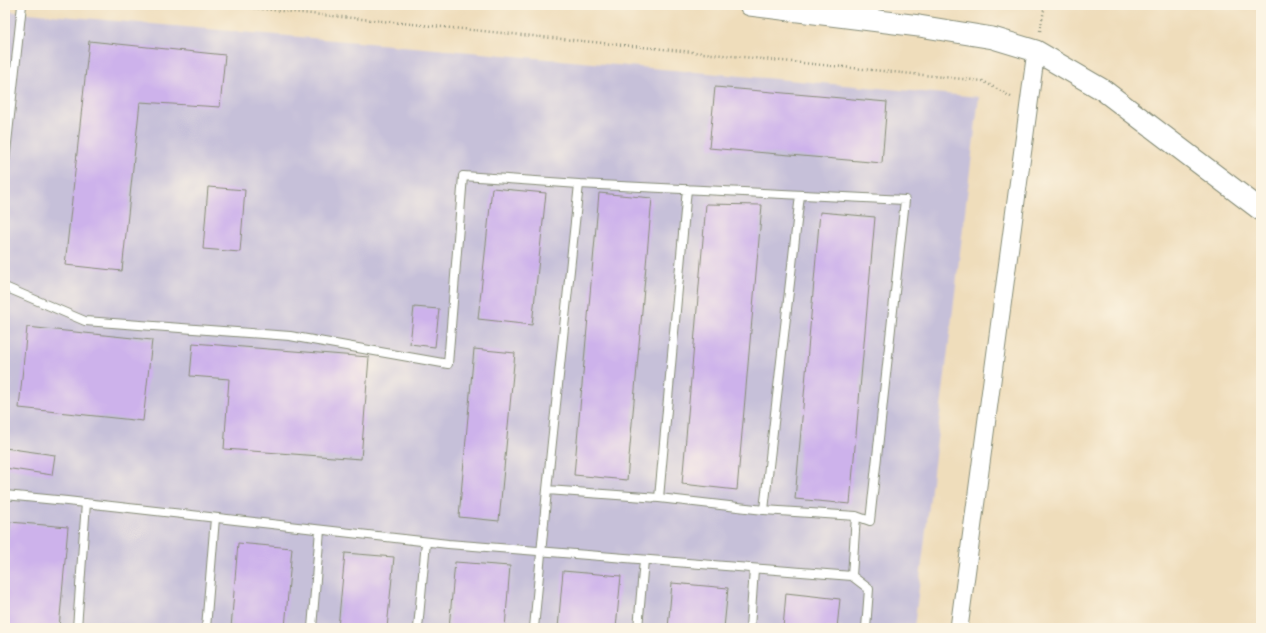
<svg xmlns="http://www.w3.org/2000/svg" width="1266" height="633" font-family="'Playpen Sans',sans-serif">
<rect width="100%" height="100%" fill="#fcf5e5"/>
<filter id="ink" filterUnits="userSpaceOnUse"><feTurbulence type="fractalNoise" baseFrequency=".025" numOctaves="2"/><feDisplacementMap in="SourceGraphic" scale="8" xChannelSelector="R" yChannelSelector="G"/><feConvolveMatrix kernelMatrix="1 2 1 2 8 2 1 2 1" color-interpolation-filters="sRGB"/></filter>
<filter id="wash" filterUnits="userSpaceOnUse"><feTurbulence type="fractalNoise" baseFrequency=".012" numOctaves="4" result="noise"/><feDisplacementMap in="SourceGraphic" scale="16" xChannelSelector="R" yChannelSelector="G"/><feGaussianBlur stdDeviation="0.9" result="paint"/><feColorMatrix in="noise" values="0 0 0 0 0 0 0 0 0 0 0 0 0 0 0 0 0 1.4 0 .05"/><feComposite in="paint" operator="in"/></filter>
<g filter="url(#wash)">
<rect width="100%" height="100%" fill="#efddbb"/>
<path fill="#c6c0d9" d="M 5,11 L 979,97 L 914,628 L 5,628 Z"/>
<g id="blocks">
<path fill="#cdb2eb" d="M 89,41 L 225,55 L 220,107 L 140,102 L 122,271 L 65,265 Z
M 715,87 L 887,102 L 882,163 L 709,148 Z
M 208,187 L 245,190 L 240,252 L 203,249 Z
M 492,188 L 546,193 L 532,325 L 478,319 Z
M 599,193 L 652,198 L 627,480 L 574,475 Z
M 706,204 L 762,205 L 737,490 L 682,484 Z
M 820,212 L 875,217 L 850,504 L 795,499 Z
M 414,307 L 439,309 L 435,347 L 410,344 Z
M 27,327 L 152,340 L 143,421 L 19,408 Z
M 193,343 L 369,357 L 361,459 L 224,449 L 229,379 L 190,376 Z
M 474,349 L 515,353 L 499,521 L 459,517 Z
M 5,448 L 55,455 L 52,475 L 5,468 Z
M 10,522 L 68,527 L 59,628 L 5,628 L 5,573 Z
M 238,543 L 292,548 L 285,628 L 231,628 Z
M 345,553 L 394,557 L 387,628 L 338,628 Z
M 455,562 L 510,566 L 505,628 L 449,628 Z
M 563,571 L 621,576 L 616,628 L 558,628 Z
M 672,583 L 728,588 L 724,628 L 668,628 Z
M 786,593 L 840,599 L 837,628 L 783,628 Z"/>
</g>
</g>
<g filter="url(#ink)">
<use href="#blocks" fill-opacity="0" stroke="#878d78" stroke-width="1"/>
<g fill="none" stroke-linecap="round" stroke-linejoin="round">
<g stroke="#878d78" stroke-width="10">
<path id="service" d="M 5,161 L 22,5
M 579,184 L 905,200 L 870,521 L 856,516 L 764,510 L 659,498 L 547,490 Z
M 5,287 L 85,321 L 290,336 L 448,364 L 463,176 L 579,184
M 5,495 L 67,501 L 448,544 L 852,576 L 856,516
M 659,498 L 687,189
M 764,510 L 800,195
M 852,576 L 869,589 L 866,628
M 77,628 L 86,503
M 206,628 L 215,518
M 312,628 L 320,530
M 418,628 L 426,542
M 534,628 L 547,490
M 638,628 L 644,560
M 750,628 L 754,569"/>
</g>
<g stroke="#878d78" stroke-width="19">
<path id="minor" d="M 959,628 L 1036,51"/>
</g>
<g stroke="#878d78" stroke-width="23">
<path id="tertiary" d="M 750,5 L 919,26 L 993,38 L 1036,51 L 1103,90 L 1261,210"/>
</g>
<path stroke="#878d78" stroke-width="2.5" stroke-dasharray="1 3" stroke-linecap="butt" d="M 222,5 L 983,81 L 1011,97
M 1040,31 L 1045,5"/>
<use href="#service" stroke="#fff" stroke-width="8"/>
<use href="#minor" stroke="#fff" stroke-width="17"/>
<use href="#tertiary" stroke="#fff" stroke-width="21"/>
</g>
</g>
<rect width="1266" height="633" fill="none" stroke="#fcf5e5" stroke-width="20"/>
</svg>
